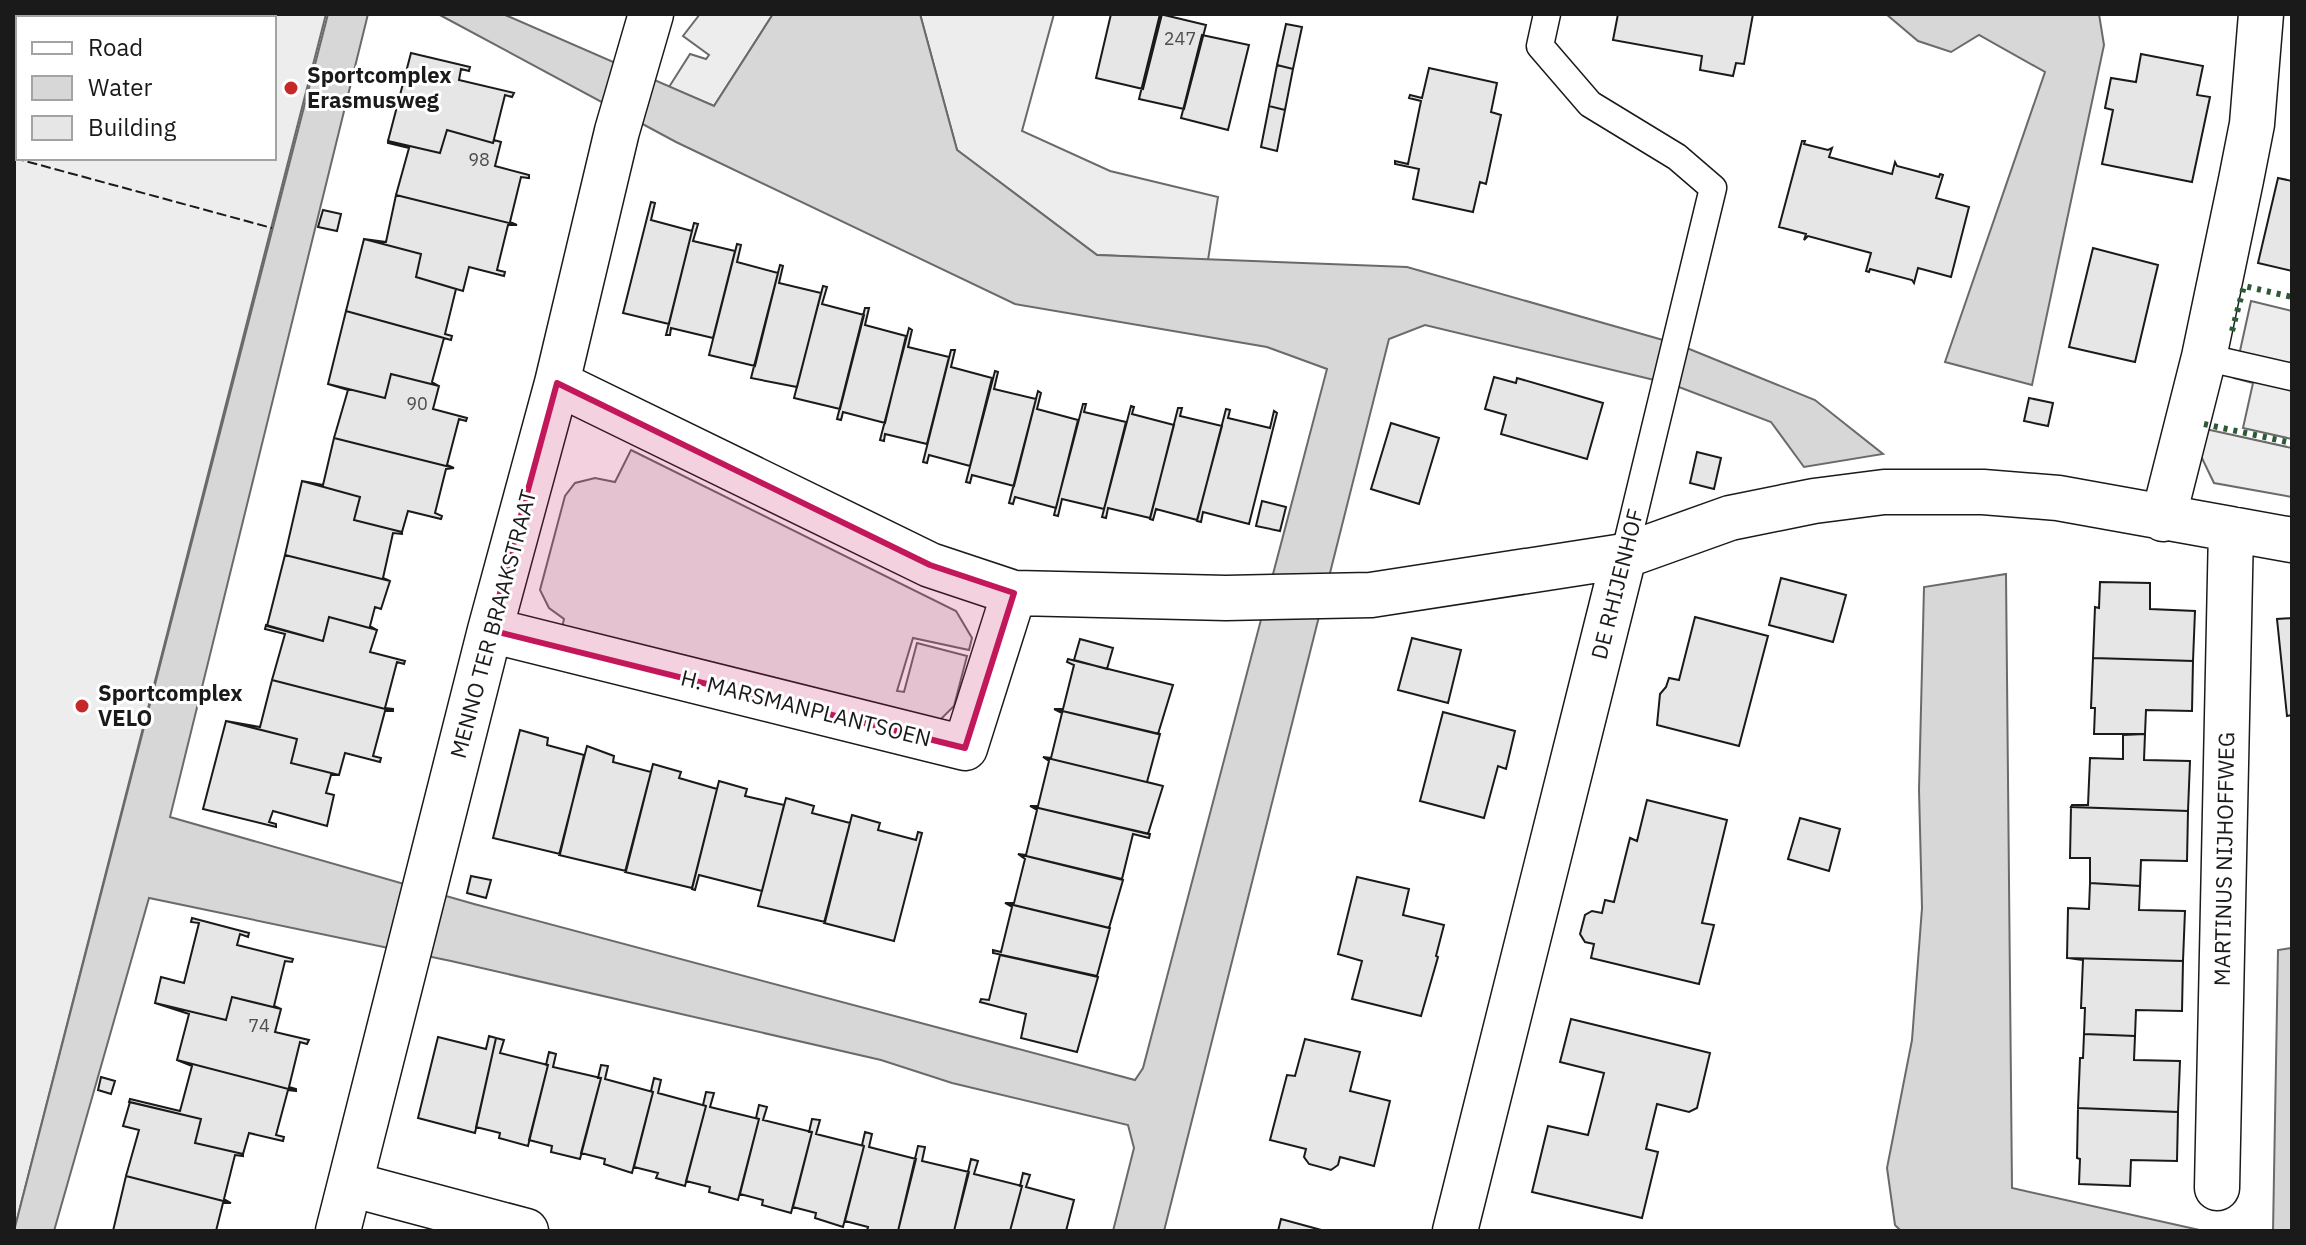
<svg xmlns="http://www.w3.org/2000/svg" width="2306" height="1245" font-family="'IBM Plex Sans',sans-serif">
<rect width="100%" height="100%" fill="#fff"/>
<path fill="#ededed" stroke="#6a6a6a" stroke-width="2" fill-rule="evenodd" d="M 14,14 L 326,14 L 14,1231 ZM 18,18 L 274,18 L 274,158 L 18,158 Z
M 700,14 L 773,14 L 714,106 L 669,87 L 690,54 L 706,59 L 709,55 L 683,36 Z
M 920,14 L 1054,14 L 1022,131 L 1110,171 L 1218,197 L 1208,260 L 1097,255 L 957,150 Z
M 2251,301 L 2292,311 L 2292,439 L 2243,428 L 2253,383 L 2234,378 Z
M 2201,428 L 2292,448 L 2292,497 L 2214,483 L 2199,452 Z
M 631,450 L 956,611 L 972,638 L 969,650 L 913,638 L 897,691 L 904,692 L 917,643 L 967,656 L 954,706 L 941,719 L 927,726 L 561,632 L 564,619 L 549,608 L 540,590 L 565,496 L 575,483 L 595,478 L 615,482 Z"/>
<path fill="#d7d7d7" stroke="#6a6a6a" stroke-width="2" d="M 328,14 L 368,14 L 170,817 L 474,904 L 1135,1080 L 1143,1068 L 1327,369 L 1267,347 L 1015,304 L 676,142 L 438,14 L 503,14 L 714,106 L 773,14 L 920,14 L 957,150 L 1097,255 L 1407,267 L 1677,344 L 1815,400 L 1883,454 L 1804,467 L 1771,422 L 1671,384 L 1425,325 L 1389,339 L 1164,1231 L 1113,1231 L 1134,1148 L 1128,1125 L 952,1083 L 881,1060 L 451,961 L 149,898 L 54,1231 L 14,1231 Z
M 1886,14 L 2099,14 L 2104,45 L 2032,385 L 1945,362 L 2045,72 L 1979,35 L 1951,52 L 1918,41 Z
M 2006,574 L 2012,1188 L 2204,1231 L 1901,1231 L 1895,1225 L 1887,1168 L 1912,1040 L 1922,908 L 1919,790 L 1924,587 Z
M 2292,948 L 2292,1231 L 2273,1231 L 2278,950 Z"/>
<path fill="#e6e6e6" stroke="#1a1a1a" stroke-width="2" d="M 1111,14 L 1162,14 L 1143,89 L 1096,78 Z
M 1160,14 L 1206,25 L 1184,109 L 1139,99 Z
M 1618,14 L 1753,14 L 1744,64 L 1736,63 L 1733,76 L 1700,70 L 1702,56 L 1613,40 Z
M 1286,24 L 1302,27 L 1293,69 L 1277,65 Z
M 1202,35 L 1249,45 L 1228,130 L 1181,118 Z
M 411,53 L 470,67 L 469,71 L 461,69 L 459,80 L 514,93 L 512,97 L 505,95 L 493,143 L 447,130 L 440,153 L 388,141 Z
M 2141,54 L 2203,66 L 2197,95 L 2210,97 L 2192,182 L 2102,164 L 2113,110 L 2105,108 L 2111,78 L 2136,82 Z
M 1277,65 L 1293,69 L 1285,110 L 1269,106 Z
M 1429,68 L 1497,83 L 1491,112 L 1501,115 L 1486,184 L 1480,182 L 1473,212 L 1413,199 L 1419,169 L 1395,164 L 1395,161 L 1408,164 L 1421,101 L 1409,98 L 1410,95 L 1422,98 Z
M 1269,106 L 1285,110 L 1277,151 L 1261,147 Z
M 447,130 L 493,143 L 494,140 L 501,142 L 495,166 L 529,175 L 529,178 L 521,177 L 510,222 L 517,225 L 396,195 L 409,148 L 388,143 L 388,141 L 440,153 Z
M 1802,141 L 1805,141 L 1804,144 L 1828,150 L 1832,148 L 1829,157 L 1892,174 L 1895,162 L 1897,166 L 1939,177 L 1940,174 L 1943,175 L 1936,198 L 1969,207 L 1951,277 L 1918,268 L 1914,283 L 1912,280 L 1870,269 L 1869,272 L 1866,271 L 1871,253 L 1808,236 L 1804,240 L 1806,234 L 1779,227 Z
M 2278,178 L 2292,181 L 2292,271 L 2258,263 Z
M 396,195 L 517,225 L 508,225 L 497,270 L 505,272 L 504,276 L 469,267 L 463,291 L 416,277 L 421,254 L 364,239 L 386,242 Z
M 651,202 L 655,203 L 651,220 L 692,231 L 669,324 L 623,313 Z
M 323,210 L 341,214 L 337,231 L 318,227 Z
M 694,223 L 698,224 L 693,241 L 735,251 L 713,338 L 671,328 L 670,335 L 666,335 Z
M 364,239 L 421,254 L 416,277 L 456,289 L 445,334 L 452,336 L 451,340 L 346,311 Z
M 737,244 L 741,245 L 737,262 L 778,273 L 755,366 L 709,355 Z
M 2093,248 L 2158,265 L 2135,362 L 2069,347 Z
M 780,265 L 783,266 L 779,283 L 821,293 L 797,387 L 751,378 Z
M 823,286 L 827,287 L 822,304 L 864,315 L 840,409 L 794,398 Z
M 865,308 L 869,308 L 865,325 L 906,336 L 885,423 L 843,412 L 841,420 L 837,419 Z
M 346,311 L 444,338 L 432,382 L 439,386 L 391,374 L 385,398 L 328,384 Z
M 909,328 L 912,330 L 908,347 L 949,357 L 927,444 L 885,434 L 884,441 L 880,440 Z
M 951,350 L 955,350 L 951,367 L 992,378 L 970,466 L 929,455 L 927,463 L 923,462 Z
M 995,371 L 998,372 L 994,389 L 1036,399 L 1014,486 L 972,475 L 970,483 L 966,482 Z
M 391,374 L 439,386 L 433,409 L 467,418 L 466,421 L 459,419 L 447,465 L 454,468 L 334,438 L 348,390 L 328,384 L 385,398 Z
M 1494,377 L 1516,383 L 1517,378 L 1603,403 L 1587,459 L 1501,434 L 1506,415 L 1485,409 Z
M 1038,391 L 1041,393 L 1037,409 L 1078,420 L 1056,508 L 1015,497 L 1013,504 L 1009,503 Z
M 2029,398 L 2053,403 L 2048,426 L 2024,421 Z
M 1083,404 L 1086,404 L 1084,412 L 1126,422 L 1104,509 L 1062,499 L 1058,516 L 1054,515 Z
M 1131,406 L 1134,407 L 1132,414 L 1174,425 L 1150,518 L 1108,508 L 1106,518 L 1102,517 Z
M 1178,408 L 1182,408 L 1180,416 L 1222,426 L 1197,520 L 1156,509 L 1153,520 L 1150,519 Z
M 1226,409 L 1230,410 L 1228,418 L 1270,428 L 1274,411 L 1277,413 L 1249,524 L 1203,512 L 1201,522 L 1197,521 Z
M 1391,423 L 1439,438 L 1419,504 L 1371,489 Z
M 334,438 L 454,468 L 446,469 L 435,513 L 442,516 L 441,519 L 408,511 L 402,532 L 354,520 L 360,497 L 302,481 L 323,485 Z
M 1697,452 L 1721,458 L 1714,489 L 1690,483 Z
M 302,481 L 360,497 L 354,520 L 402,532 L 402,534 L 393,533 L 383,578 L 390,581 L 285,555 Z
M 1262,501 L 1286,507 L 1280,531 L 1256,526 Z
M 285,555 L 390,581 L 381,609 L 375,607 L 370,626 L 377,630 L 329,617 L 323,641 L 267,626 Z
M 1781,578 L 1846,595 L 1833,642 L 1769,625 Z
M 2100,582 L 2150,583 L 2150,609 L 2195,611 L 2193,661 L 2093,658 L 2095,607 L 2099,608 Z
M 329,617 L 377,630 L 370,652 L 405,661 L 404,664 L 397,662 L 385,708 L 393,709 L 393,711 L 272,680 L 285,634 L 265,629 L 266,625 L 323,641 Z
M 1695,617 L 1768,636 L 1739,746 L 1657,725 L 1660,694 L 1666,687 L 1669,678 L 1679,680 Z
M 2292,618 L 2292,715 L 2287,716 L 2277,619 Z
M 1412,638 L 1461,650 L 1448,703 L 1398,690 Z
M 1080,639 L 1113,648 L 1107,669 L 1074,660 Z
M 2093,658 L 2193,661 L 2192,711 L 2146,710 L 2145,734 L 2094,734 L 2095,708 L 2091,708 Z
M 1068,659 L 1173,685 L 1158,734 L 1054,709 L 1063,709 L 1074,665 L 1067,662 Z
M 272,680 L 393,711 L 385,711 L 373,756 L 381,758 L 380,762 L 345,753 L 339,775 L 291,763 L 297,739 L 226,721 L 260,727 Z
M 1054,709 L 1160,734 L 1147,782 L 1163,786 L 1043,757 L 1051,758 L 1062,713 Z
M 1443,712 L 1515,731 L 1506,769 L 1498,766 L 1484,818 L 1420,801 Z
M 226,721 L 297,739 L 291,763 L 339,775 L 331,775 L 326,793 L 334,795 L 327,826 L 273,811 L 269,822 L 276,824 L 276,827 L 203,809 Z
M 520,730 L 548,738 L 547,745 L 584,755 L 560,854 L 493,838 Z
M 2145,734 L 2144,760 L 2190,761 L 2188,811 L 2071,807 L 2072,805 L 2088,805 L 2090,758 L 2123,759 L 2123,735 Z
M 587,746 L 614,756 L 613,762 L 651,772 L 626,871 L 559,855 Z
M 1043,757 L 1163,786 L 1148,834 L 1030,806 L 1038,806 L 1049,761 Z
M 653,764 L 681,772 L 679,778 L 717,789 L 692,888 L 625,872 Z
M 719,781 L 747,789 L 745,796 L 784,805 L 762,891 L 699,875 L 695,890 L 692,889 Z
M 786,798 L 814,806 L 812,813 L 850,823 L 825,922 L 758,906 Z
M 1647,800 L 1727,820 L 1702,923 L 1714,925 L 1699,984 L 1591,958 L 1594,944 L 1585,942 L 1580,934 L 1585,915 L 1592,911 L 1602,913 L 1605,900 L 1614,902 L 1630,838 L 1637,841 Z
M 1030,806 L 1150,834 L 1149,838 L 1133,834 L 1122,879 L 1018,854 L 1026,855 L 1037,810 Z
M 2071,807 L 2188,811 L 2187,861 L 2141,860 L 2140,886 L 2090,883 L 2090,858 L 2070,858 Z
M 852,815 L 880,823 L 878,830 L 916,840 L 918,832 L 922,833 L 894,941 L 824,923 Z
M 1800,818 L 1840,829 L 1829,871 L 1788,859 Z
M 1018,854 L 1123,880 L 1109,928 L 1005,903 L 1014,903 L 1025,859 Z
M 471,876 L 491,880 L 486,898 L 467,893 Z
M 1357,877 L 1409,889 L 1403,915 L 1444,925 L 1436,956 L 1438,957 L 1421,1016 L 1352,999 L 1362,961 L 1338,954 Z
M 2090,883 L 2140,886 L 2139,910 L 2185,911 L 2183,961 L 2067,958 L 2068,908 L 2089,909 Z
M 1005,903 L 1110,928 L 1097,976 L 993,953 L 993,950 L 1001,952 L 1012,907 Z
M 192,918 L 249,933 L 248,937 L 240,934 L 237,945 L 293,959 L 292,962 L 285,961 L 274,1006 L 281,1009 L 232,997 L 226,1020 L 155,1003 L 161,977 L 184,983 L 199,923 L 191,922 Z
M 1000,955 L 1098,977 L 1077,1052 L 1021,1038 L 1026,1014 L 980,1002 L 981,999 L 989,1000 Z
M 2067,958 L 2183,961 L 2182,1011 L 2136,1010 L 2135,1036 L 2084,1034 L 2085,1008 L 2081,1008 L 2083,960 Z
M 232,997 L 281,1009 L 275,1032 L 309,1040 L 307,1044 L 300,1042 L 289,1087 L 296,1089 L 296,1091 L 177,1060 L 189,1014 L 155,1003 L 226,1020 Z
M 1571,1019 L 1710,1053 L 1697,1108 L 1689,1112 L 1657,1104 L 1646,1149 L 1658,1152 L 1642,1218 L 1532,1192 L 1548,1126 L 1588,1135 L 1604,1073 L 1560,1062 Z
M 2084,1034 L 2135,1036 L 2134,1060 L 2180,1061 L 2178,1112 L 2078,1108 L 2080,1058 L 2083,1058 Z
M 489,1036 L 496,1038 L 475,1133 L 418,1118 L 438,1037 L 486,1049 Z
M 496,1038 L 504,1040 L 500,1053 L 548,1065 L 528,1146 L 499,1138 L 500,1133 L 476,1127 Z
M 1305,1039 L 1360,1052 L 1350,1091 L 1390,1101 L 1374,1166 L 1340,1157 L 1338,1165 L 1331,1170 L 1309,1164 L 1304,1157 L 1306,1149 L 1270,1140 L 1287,1075 L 1295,1076 Z
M 549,1052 L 556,1054 L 553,1067 L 601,1078 L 580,1159 L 551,1152 L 552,1146 L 529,1140 L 548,1065 L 546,1065 Z
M 177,1060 L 296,1091 L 288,1090 L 276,1135 L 284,1137 L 283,1141 L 249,1133 L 243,1154 L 195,1143 L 201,1119 L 129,1102 L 130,1099 L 180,1111 L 192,1066 Z
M 601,1065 L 608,1066 L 605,1079 L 653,1092 L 632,1173 L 604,1164 L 605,1159 L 581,1153 L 601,1078 L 598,1078 Z
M 101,1077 L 115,1081 L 111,1094 L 98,1090 Z
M 654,1078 L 661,1080 L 658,1093 L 706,1106 L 685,1186 L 656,1178 L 658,1173 L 634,1167 L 653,1092 L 651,1091 Z
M 706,1092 L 714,1093 L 710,1107 L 759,1119 L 738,1200 L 709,1192 L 710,1187 L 686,1181 L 706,1106 L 703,1105 Z
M 130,1102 L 201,1119 L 195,1143 L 243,1154 L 243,1156 L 235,1155 L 224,1199 L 231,1203 L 126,1176 L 139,1130 L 123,1126 Z
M 759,1105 L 767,1107 L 763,1120 L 812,1132 L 791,1213 L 762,1205 L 763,1200 L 740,1194 L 759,1119 L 756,1118 Z
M 2078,1108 L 2178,1112 L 2177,1161 L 2131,1160 L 2130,1186 L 2079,1184 L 2080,1159 L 2077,1158 Z
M 812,1119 L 820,1120 L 816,1134 L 864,1146 L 843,1227 L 815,1218 L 816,1213 L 793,1207 L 812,1132 L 809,1132 Z
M 865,1132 L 872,1134 L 869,1147 L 916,1159 L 898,1231 L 867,1231 L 868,1227 L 845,1221 L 864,1146 L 862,1145 Z
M 918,1146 L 925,1147 L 922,1161 L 969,1172 L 954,1231 L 898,1231 Z
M 971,1159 L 978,1161 L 974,1174 L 1022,1186 L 1010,1231 L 954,1231 Z
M 1023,1173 L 1030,1175 L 1026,1187 L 1074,1200 L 1066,1231 L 1010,1231 L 1022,1186 L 1020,1186 Z
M 126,1176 L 231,1203 L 223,1203 L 216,1231 L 113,1231 Z
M 1281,1219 L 1325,1231 L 1278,1231 Z"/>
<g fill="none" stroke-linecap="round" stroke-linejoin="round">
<g stroke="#1a1a1a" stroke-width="29">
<path id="service" d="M 1547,14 L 1540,46 L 1590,104 L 1677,157 L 1713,188 L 1624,556
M 2204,357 L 2292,377"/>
</g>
<g stroke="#1a1a1a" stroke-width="47">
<path id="minor" d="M 557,383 L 930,565 L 1014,593 L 1226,598 L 1371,595 L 1624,556 L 1730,518 L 1814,501 L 1884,492 L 1983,492 L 2058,498 L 2292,540
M 2163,519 L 2204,357 L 2241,180 L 2252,124 L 2261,14
M 490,630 L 965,748 L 1014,593
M 350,1184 L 526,1231
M 2217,1188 L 2231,529
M 338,1231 L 490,630 L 557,383 L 617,131 L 651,14
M 1455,1231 L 1624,556"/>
</g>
<use href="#service" stroke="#fff" stroke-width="26"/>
<use href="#minor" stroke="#fff" stroke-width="44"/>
<path stroke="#2b5a34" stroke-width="6" stroke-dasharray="4 6" stroke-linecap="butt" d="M 2232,331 L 2244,286 L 2292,297
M 2204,424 L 2292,443"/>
<path stroke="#1a1a1a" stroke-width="2" stroke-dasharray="10 4" stroke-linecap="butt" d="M 14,158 L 272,228"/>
</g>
<path fill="#c2185b" fill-opacity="0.2" stroke="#c2185b" stroke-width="6" stroke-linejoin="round" d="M 557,383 L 930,565 L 1014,593 L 965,748 L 490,630 Z"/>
<g fill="#c62828" stroke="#fff" stroke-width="3">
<circle cx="291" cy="88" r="8"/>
<circle cx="82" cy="706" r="8"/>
</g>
<g text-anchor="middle" stroke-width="6" stroke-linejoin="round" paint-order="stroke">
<g font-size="18" fill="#4d4d4d">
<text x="1180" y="45">247</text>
<text x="479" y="166">98</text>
<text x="417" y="410">90</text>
<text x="259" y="1032">74</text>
</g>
<g font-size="22" font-weight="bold" fill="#1a1a1a" stroke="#fff" text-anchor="start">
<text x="307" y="83">Sportcomplex<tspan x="307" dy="25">Erasmusweg</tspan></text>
<text x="98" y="701">Sportcomplex<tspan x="98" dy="25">VELO</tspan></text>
</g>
<g font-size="22" fill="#1a1a1a" stroke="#fff">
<text transform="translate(1617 584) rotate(-76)" y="8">DE RHIJENHOF</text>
<text transform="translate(493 624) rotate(-75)" y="8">MENNO TER BRAAKSTRAAT</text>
<text transform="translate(806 708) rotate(14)" y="8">H. MARSMANPLANTSOEN</text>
<text transform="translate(2224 859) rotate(-89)" y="8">MARTINUS NIJHOFFWEG</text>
</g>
</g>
<rect width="2306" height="1245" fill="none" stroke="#1a1a1a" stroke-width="32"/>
<rect x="16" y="16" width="260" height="144" fill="#ffffff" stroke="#a3a3a3" stroke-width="2"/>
<rect x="32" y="42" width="40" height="12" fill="#ffffff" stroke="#a3a3a3" stroke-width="2"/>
<text x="88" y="56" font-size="24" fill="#1a1a1a">Road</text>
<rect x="32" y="76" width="40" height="24" fill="#d7d7d7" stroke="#a3a3a3" stroke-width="2"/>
<text x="88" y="96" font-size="24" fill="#1a1a1a">Water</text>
<rect x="32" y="116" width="40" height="24" fill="#e6e6e6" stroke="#a3a3a3" stroke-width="2"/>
<text x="88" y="136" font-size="24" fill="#1a1a1a">Building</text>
</svg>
